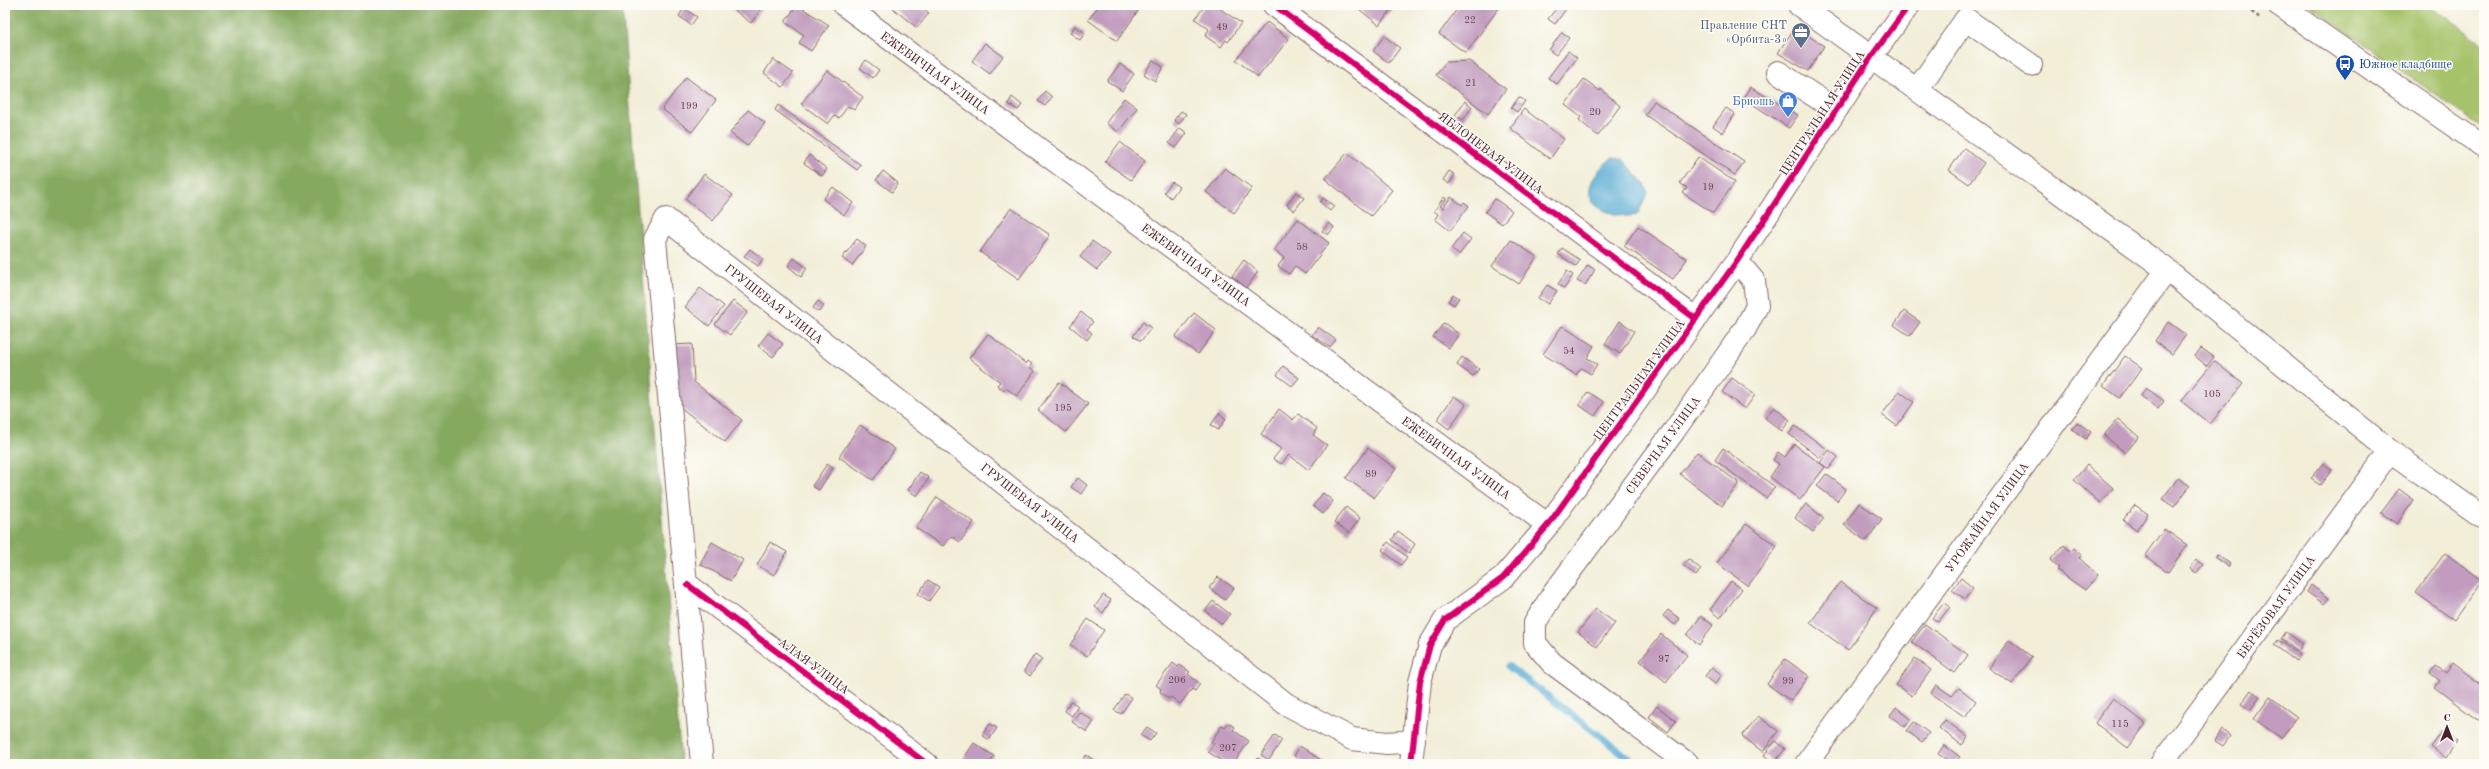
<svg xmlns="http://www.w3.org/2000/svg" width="2489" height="769" font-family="'Old Standard TT',serif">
<rect width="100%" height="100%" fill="#fdfcf7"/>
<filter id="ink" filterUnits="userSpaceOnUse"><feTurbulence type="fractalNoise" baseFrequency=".025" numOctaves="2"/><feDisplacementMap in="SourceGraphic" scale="8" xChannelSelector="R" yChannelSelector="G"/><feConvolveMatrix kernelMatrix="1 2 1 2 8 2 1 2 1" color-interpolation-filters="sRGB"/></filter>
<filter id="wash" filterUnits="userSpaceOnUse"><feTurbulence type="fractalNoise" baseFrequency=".012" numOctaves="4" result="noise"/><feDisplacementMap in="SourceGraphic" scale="16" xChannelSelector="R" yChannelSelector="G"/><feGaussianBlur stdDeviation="0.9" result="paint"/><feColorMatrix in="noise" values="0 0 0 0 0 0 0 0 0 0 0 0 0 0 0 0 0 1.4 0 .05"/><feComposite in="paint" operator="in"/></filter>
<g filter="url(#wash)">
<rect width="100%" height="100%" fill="#f2eed8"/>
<path fill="#a7c36a" stroke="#78714a" d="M 2309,5 L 2429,5 L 2484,44 L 2484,129 Z"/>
<path fill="#85a95e" stroke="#686444" d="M 5,5 L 622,5 L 681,764 L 5,764 Z"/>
<path fill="#59acd4" stroke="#526680" d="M 1612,158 L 1623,159 L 1645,184 L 1648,193 L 1637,215 C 1629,217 1623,216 1615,214 C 1576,205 1588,176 1612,158 Z"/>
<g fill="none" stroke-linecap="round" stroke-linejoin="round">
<path stroke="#59acd4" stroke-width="7" d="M 1508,666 L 1637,764"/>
</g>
<g id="blocks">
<path fill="#c19cbe" d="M 732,5 L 764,5 L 751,23 L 730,7 Z
M 797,5 L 829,25 L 811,51 L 799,43 L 804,35 L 785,22 Z
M 889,5 L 918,5 L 929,13 L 917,28 Z
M 1099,5 L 1130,5 L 1138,11 L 1117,41 L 1088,20 Z
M 1205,5 L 1214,5 L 1241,23 L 1228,42 L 1226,40 L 1221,47 L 1205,36 L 1209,29 L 1195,19 Z
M 1364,5 L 1395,5 L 1379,25 L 1360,10 Z
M 1460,5 L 1501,5 L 1466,53 L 1439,34 Z
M 1559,5 L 1569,5 L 1555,24 L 1548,19 Z
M 684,8 L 697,17 L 691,25 L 679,16 Z
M 1267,22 L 1289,39 L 1258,77 L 1236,60 Z
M 1075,26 L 1085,33 L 1080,40 L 1070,33 Z
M 1795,27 L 1824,46 L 1808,71 L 1778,53 Z
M 1562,32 L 1569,38 L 1556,55 L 1549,50 Z
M 1384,36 L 1400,48 L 1389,63 L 1373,51 Z
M 985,43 L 1003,56 L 990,74 L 972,61 Z
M 1568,51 L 1577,58 L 1557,84 L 1548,78 Z
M 773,59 L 793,73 L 783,87 L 764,73 Z
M 866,60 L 879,70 L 873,78 L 860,68 Z
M 1153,60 L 1163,67 L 1155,81 L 1144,74 Z
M 1469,61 L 1506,89 L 1488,114 L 1436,75 L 1446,62 Z
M 1120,64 L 1134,74 L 1122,91 L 1107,81 Z
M 827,70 L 863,97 L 854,110 L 848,106 L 839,118 L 834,116 L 828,124 L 801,104 Z
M 686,77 L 716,100 L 692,132 L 662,109 Z
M 1584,79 L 1600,91 L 1601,89 L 1620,106 L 1598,136 L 1579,120 L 1581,117 L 1565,105 Z
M 1750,87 L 1798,115 L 1789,128 L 1743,98 Z
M 1045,91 L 1052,97 L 1045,106 L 1038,101 Z
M 1012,97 L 1022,105 L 1018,110 L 1008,104 Z
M 1519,97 L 1525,101 L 1517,112 L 1511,108 Z
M 1124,98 L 1137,108 L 1118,132 L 1106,123 Z
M 1465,101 L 1472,107 L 1463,120 L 1455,115 Z
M 1654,101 L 1744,162 L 1735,175 L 1645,115 Z
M 778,105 L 861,165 L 857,170 L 775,110 Z
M 1726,108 L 1735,114 L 1723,133 L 1713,126 Z
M 1524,109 L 1564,139 L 1550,159 L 1510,128 Z
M 748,110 L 765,123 L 747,146 L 730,133 Z
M 1181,111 L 1186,114 L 1179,124 L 1174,120 Z
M 1180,128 L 1187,133 L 1176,148 L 1169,143 Z
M 1120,142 L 1145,161 L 1131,180 L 1105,162 Z
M 1964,148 L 1984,163 L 1969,184 L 1949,170 Z
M 1347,153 L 1392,190 L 1371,216 L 1325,179 Z
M 809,155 L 827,169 L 822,176 L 804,163 Z
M 1698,157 L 1735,182 L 1713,213 L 1683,193 L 1687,188 L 1680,183 Z
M 1225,168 L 1252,188 L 1234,213 L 1206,192 Z
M 883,171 L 898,183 L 892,192 L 876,180 Z
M 1449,171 L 1455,175 L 1449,184 L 1443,180 Z
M 704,174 L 733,195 L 713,221 L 685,199 Z
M 1172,182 L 1179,187 L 1171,198 L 1164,192 Z
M 833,187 L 853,203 L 844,215 L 823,199 Z
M 1296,192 L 1304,198 L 1294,211 L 1287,205 Z
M 1444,197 L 1446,199 L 1440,206 L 1443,208 L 1451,197 L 1462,205 L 1464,202 L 1469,206 L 1450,231 L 1435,219 L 1438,214 L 1434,211 Z
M 1323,198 L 1334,206 L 1330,211 L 1320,202 Z
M 1495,199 L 1512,211 L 1502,224 L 1485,212 Z
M 1011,208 L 1050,235 L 1019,279 L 980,252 Z
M 1298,219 L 1329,243 L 1305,274 L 1295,266 L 1289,274 L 1278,266 L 1284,258 L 1274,250 Z
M 1329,223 L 1334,227 L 1328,235 L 1322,231 Z
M 1638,226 L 1687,259 L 1673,279 L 1624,246 Z
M 1463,233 L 1471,239 L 1459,255 L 1451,249 Z
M 857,239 L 866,246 L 852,266 L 842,258 Z
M 1511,240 L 1537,257 L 1519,284 L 1492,266 Z
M 1092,241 L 1110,254 L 1097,270 L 1080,257 Z
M 1562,248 L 1580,260 L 1576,266 L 1558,254 Z
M 750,249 L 763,259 L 758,266 L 744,256 Z
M 794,258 L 807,268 L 801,277 L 788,266 Z
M 1244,260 L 1258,272 L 1246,288 L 1232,276 Z
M 1588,265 L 1595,270 L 1585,285 L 1577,281 Z
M 1567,271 L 1573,275 L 1564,289 L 1558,284 Z
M 1547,285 L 1557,291 L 1548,304 L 1538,298 Z
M 700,288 L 724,306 L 709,326 L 685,307 Z
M 1453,294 L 1459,298 L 1454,305 L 1448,301 Z
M 733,301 L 748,312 L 730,335 L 715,324 Z
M 818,301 L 824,306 L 819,312 L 813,308 Z
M 1904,311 L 1920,322 L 1910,336 L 1894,325 Z
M 1081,312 L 1093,322 L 1087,329 L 1092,333 L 1087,340 L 1070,326 Z
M 1194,313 L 1216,330 L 1198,354 L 1175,337 Z
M 1620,321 L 1634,331 L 1620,354 L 1605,344 Z
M 1143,322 L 1151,328 L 1141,341 L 1133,336 Z
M 2168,322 L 2186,335 L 2172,354 L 2155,341 Z
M 1444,323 L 1459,334 L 1449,348 L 1433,337 Z
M 1562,326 L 1594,346 L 1587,358 L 1597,364 L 1591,374 L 1581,368 L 1576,375 L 1543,354 Z
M 1318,327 L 1336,340 L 1330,347 L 1312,335 Z
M 768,333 L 783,344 L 773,357 L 758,346 Z
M 988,334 L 1026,364 L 1028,361 L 1032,364 L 1029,367 L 1035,371 L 1017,396 L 1006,388 L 1004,391 L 997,385 L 1000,382 L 969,358 Z
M 692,344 L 694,382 L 742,420 L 725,442 L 676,404 L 672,345 Z
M 2201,348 L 2214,357 L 2207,366 L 2195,356 Z
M 2125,356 L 2142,368 L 2120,398 L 2103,386 Z
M 1462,357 L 1479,369 L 1473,376 L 1457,365 Z
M 2214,361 L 2243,384 L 2210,424 L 2181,401 Z
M 1283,366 L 1299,378 L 1292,386 L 1277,375 Z
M 1732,378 L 1755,395 L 1745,409 L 1722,392 Z
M 1059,382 L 1088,404 L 1066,432 L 1038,410 Z
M 2146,388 L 2164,401 L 2158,409 L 2141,396 Z
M 1899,391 L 1914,402 L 1897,426 L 1882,415 Z
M 1588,392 L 1604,402 L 1595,416 L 1579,405 Z
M 1454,396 L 1466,404 L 1449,429 L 1437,420 Z
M 1774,407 L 1790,420 L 1782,431 L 1765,418 Z
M 1279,409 L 1293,420 L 1298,414 L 1317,428 L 1313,435 L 1327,445 L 1309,470 L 1289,455 L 1281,464 L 1273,459 L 1281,449 L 1261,434 Z
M 1219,413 L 1226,419 L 1218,430 L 1211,425 Z
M 2118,419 L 2139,437 L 2125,453 L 2104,435 Z
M 2077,422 L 2091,432 L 2086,439 L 2072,429 Z
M 860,425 L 895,449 L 873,480 L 839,457 Z
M 1795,426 L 1827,449 L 1820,458 L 1789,434 Z
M 1794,444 L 1825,467 L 1800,500 L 1770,477 L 1779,464 L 1773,460 L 1778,452 L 1785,457 Z
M 1368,448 L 1396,469 L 1374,498 L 1346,478 Z
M 1723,448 L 1775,487 L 1766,498 L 1715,460 Z
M 1829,450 L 1838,457 L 1829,469 L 1820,463 Z
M 1697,452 L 1739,483 L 1722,506 L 1680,474 Z
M 2323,463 L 2332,470 L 2320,485 L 2311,479 Z
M 827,464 L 833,468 L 819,490 L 812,486 Z
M 2087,465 L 2113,488 L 2100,503 L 2074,480 Z
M 920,472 L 929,478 L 917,496 L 908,490 Z
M 1826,474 L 1846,489 L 1837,501 L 1817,486 Z
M 1078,478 L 1087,485 L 1081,494 L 1071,487 Z
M 2178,478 L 2190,486 L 2174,507 L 2162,499 Z
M 2399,489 L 2414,500 L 2397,524 L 2381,513 Z
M 1323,493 L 1333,501 L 1323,514 L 1313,506 Z
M 937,497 L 974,522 L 960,542 L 951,536 L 943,546 L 916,528 Z
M 1859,503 L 1882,519 L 1866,541 L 1844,525 Z
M 1806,504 L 1824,518 L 1813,532 L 1795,518 Z
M 2135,505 L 2148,514 L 2137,530 L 2123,520 Z
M 1346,507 L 1360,518 L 1349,533 L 1334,522 Z
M 1746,524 L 1777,546 L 1748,586 L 1717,563 Z
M 2164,529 L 2187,545 L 2168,572 L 2145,555 Z
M 1398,531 L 1415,544 L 1409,553 L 1392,540 Z
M 712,542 L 743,560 L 731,581 L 700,564 Z
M 770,542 L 787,552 L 774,575 L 757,565 Z
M 1388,542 L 1407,557 L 1401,565 L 1382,550 Z
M 2064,545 L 2071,552 L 2074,548 L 2082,555 L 2079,558 L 2098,575 L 2085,590 L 2057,570 L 2059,568 L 2050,560 Z
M 2445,553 L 2482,580 L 2454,620 L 2416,593 Z
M 2217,554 L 2230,564 L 2228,567 L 2214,557 Z
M 1688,559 L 1701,569 L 1696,576 L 1683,565 Z
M 2196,560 L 2203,565 L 2196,573 L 2190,569 Z
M 1218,577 L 1234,588 L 1225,600 L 1209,588 Z
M 1961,578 L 1973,588 L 1965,599 L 1952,590 Z
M 928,580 L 939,587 L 929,601 L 918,594 Z
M 1731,581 L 1742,589 L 1720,618 L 1710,610 Z
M 1840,582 L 1877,608 L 1848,650 L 1810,623 Z
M 2311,585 L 2329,598 L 2324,604 L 2307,592 Z
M 1103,595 L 1111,600 L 1103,613 L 1095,607 Z
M 1213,601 L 1230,614 L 1222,624 L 1205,611 Z
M 1944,603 L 1950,607 L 1938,622 L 1932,618 Z
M 1596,609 L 1615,623 L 1597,647 L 1578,632 Z
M 1668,610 L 1680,619 L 1675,625 L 1663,616 Z
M 1701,616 L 1713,625 L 1699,645 L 1687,635 Z
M 1088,619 L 1104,630 L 1087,656 L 1070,645 Z
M 1925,624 L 1968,655 L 1955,673 L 1912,642 Z
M 2286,632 L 2303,644 L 2298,651 L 2281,639 Z
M 1661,634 L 1687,655 L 1666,682 L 1640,661 Z
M 2009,640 L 2032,657 L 2012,684 L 1989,668 Z
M 2278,640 L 2300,655 L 2296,661 L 2274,645 Z
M 1035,654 L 1042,659 L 1030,676 L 1024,671 Z
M 1915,658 L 1931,670 L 1912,696 L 1896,685 Z
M 1785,659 L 1809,676 L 1791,701 L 1767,684 Z
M 1173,663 L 1178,667 L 1180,665 L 1190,672 L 1188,674 L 1200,684 L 1195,691 L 1192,689 L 1180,704 L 1171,697 L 1169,699 L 1160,692 L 1161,689 L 1156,685 Z
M 2453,663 L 2484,687 L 2484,724 L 2435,687 L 2440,681 L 2430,673 L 2436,666 L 2446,673 Z
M 1712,667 L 1722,675 L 1715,684 L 1705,676 Z
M 1936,685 L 1952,696 L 1959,688 L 1976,701 L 1965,717 L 1931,693 Z
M 2251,690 L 2260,696 L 2250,710 L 2241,704 Z
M 1125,694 L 1132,698 L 1121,714 L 1114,710 Z
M 2270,697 L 2297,717 L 2281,738 L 2254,719 Z
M 2113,698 L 2146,724 L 2128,748 L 2095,723 Z
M 1071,701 L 1078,706 L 1072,716 L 1065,711 Z
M 1657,706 L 1676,721 L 1668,732 L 1649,717 Z
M 1896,707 L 1911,719 L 1905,727 L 1890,716 Z
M 1079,712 L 1094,721 L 1087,732 L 1072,722 Z
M 1758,716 L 1778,731 L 1763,752 L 1742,736 Z
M 1945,720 L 1968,737 L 1962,745 L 1939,728 Z
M 1914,722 L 1929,733 L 1922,742 L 1907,731 Z
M 1228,723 L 1235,727 L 1233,730 L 1249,741 L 1233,764 L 1227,764 L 1208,752 L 1214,743 L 1211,742 L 1222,725 L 1225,727 Z
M 990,724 L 997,728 L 989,740 L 982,735 Z
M 1147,727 L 1156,733 L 1150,741 L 1140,735 Z
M 2222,730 L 2230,736 L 2223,746 L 2215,741 Z
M 2443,731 L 2457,741 L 2446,758 L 2431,747 Z
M 1275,735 L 1282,740 L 1269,760 L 1261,755 Z
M 1775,741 L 1785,749 L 1774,763 L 1764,755 Z
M 974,743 L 994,756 L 989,764 L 960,764 Z
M 1944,745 L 1960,757 L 1954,764 L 1938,754 Z
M 1300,746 L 1327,764 L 1306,764 L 1294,756 Z
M 1086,755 L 1100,764 L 1080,764 Z
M 1258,758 L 1267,764 L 1254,764 Z"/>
</g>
</g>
<g filter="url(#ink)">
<use href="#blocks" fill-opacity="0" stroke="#856768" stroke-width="1"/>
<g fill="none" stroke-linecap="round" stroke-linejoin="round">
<g stroke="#856768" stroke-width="24">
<path id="minor" d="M 844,5 L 1548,525
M 1274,5 L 1696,319
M 1799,5 L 2167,270 L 2390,451 L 2484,518
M 1778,72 L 1836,110
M 1917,90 L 1966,19 L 2031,65
M 688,585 L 927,764
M 702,764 L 655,239 L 666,219 L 1286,704 L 1352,739 L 1387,743 L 1414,741
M 1411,764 L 1420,682 L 1430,645 L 1445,620 L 1503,578 L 1548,525 L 1737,261 L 1871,57 L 1909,5
M 1688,764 L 1552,663 L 1535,643 L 1535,623 L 1551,597 L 1674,431 L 1745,329 L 1757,306 L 1754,281 L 1737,261
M 1806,764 L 2167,270
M 2161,764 L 2390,451"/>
</g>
<g stroke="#856768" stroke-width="24">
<path id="major" d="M 2279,5 L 2484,147"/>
</g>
<path stroke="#856768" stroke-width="2.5" stroke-dasharray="3 3" stroke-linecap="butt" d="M 2242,5 L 2260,18"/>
<use href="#minor" stroke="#fff" stroke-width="22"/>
<use href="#major" stroke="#fff" stroke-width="22"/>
<g stroke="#fdfcf7" stroke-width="8">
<path id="cycleway" d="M 1274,5 L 1696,319
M 688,585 L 927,764
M 1411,764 L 1420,682 L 1430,645 L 1445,620 L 1503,578 L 1548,525 L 1737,261 L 1871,57 L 1909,5"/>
</g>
<use href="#cycleway" stroke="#d6006c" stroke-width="6"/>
</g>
</g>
<defs>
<g id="office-pin" transform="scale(1)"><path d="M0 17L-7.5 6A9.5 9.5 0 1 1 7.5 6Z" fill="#5c6f8a" stroke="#fdfcf7"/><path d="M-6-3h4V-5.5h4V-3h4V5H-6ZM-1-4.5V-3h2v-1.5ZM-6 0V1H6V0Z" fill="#fff"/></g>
<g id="bus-pin" transform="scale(1)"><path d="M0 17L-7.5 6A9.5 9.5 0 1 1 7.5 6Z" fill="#1a4fb4" stroke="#fdfcf7"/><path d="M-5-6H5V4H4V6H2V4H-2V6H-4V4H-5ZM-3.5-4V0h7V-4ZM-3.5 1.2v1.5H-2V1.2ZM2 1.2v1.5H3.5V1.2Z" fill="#fff"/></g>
<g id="shop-pin" transform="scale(1)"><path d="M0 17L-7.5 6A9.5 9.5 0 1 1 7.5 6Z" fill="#3f7fe0" stroke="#fdfcf7"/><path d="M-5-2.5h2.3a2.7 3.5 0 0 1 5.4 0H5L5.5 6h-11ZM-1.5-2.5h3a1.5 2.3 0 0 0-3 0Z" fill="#fff"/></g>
</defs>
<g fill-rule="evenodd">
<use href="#office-pin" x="1801" y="32"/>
<use href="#bus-pin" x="2345" y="64"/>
<use href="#shop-pin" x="1788" y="101"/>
</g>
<g text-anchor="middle" stroke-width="3" stroke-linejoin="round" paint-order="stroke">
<g font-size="10" fill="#683e50">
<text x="1470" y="23">22</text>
<text x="1222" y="30">49</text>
<text x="1471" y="86">21</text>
<text x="689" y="109">199</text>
<text x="1595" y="115">20</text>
<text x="1708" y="190">19</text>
<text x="1302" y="250">58</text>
<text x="1569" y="354">54</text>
<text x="2212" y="397">105</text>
<text x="1063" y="411">195</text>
<text x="1371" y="477">89</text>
<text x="1664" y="662">97</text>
<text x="1177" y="683">206</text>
<text x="1788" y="684">99</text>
<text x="2120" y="727">115</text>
<text x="1228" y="751">207</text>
</g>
<g font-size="12" fill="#4e5e75" stroke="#fdfcf7" text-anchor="end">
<text x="1787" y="29">Правление СНТ<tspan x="1787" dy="14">«Орбита-3»</tspan></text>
</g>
<g font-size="12" fill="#164399" stroke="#fdfcf7" text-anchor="start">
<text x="2359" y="68">Южное кладбище</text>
</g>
<g font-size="12" fill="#4a1f2b" stroke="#fdfcf7">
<text transform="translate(935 73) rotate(36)" y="4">ЕЖЕВИЧНАЯ УЛИЦА</text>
<text transform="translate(1822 113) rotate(-57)" y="4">ЦЕНТРАЛЬНАЯ УЛИЦА</text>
<text transform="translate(1491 153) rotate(37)" y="4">ЯБЛОНЕВАЯ УЛИЦА</text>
<text transform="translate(1196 265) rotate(36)" y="4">ЕЖЕВИЧНАЯ УЛИЦА</text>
<text transform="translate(774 304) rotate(38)" y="4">ГРУШЕВАЯ УЛИЦА</text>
<text transform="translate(1639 380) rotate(-54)" y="4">ЦЕНТРАЛЬНАЯ УЛИЦА</text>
<text transform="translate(1663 445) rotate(-54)" y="4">СЕВЕРНАЯ УЛИЦА</text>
<text transform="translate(1456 458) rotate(36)" y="4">ЕЖЕВИЧНАЯ УЛИЦА</text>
<text transform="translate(1030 503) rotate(38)" y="4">ГРУШЕВАЯ УЛИЦА</text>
<text transform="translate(1987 517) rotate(-54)" y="4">УРОЖАЙНАЯ УЛИЦА</text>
<text transform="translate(2276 607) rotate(-54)" y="4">БЕРЁЗОВАЯ УЛИЦА</text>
<text transform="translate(814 666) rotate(37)" y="4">АЛАЯ УЛИЦА</text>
</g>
<g font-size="12" fill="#366cbe" stroke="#fdfcf7" text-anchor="end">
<text x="1774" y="105">Бриошь</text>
</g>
</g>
<rect width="2489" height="769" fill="none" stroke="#fdfcf7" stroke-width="20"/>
<g transform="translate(2447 727)" stroke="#fdfcf7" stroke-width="3" paint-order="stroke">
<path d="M0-3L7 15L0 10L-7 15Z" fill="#4a1f2b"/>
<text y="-6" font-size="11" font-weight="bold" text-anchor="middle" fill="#4a1f2b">С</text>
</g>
</svg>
